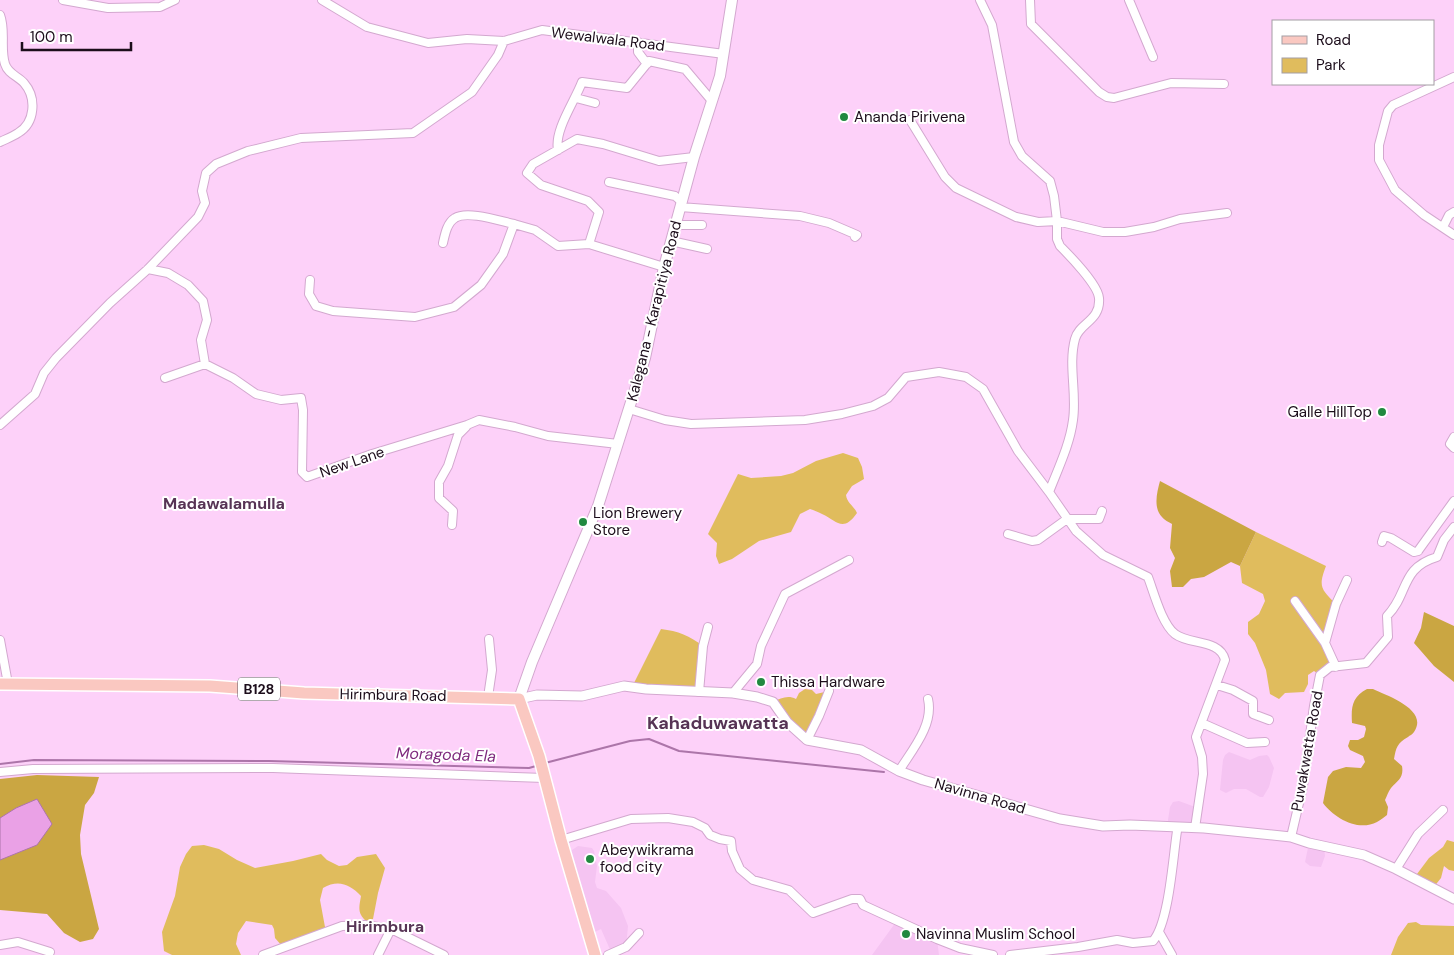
<svg xmlns="http://www.w3.org/2000/svg" width="1454" height="955" font-family="'DM Sans',sans-serif">
<rect width="100%" height="100%" fill="#fdd1f9"/>
<path fill="#f5c4f2" d="M 1229,752 L 1250,760 L 1259,756 L 1267,755 L 1269,757 L 1274,768 L 1269,787 L 1263,797 L 1260,797 L 1246,789 L 1234,789 L 1226,793 L 1220,790 L 1223,760 L 1225,755 Z
M 1179,801 L 1198,808 L 1195,828 L 1168,827 L 1168,820 L 1170,807 L 1173,802 Z
M 1309,843 L 1324,847 L 1325,856 L 1321,867 L 1310,866 L 1305,862 Z
M 578,846 L 592,848 L 594,851 L 597,866 L 595,882 L 597,888 L 606,891 L 621,908 L 628,926 L 626,947 L 612,954 L 601,929 L 593,933 L 566,854 Z
M 896,922 L 937,939 L 939,955 L 872,955 Z"/>
<path fill="#e0bc5d" d="M 843,453 L 858,458 L 862,467 L 864,479 L 852,486 L 846,495 C 847,503 854,506 857,513 C 843,533 837,521 822,514 C 818,512 814,510 810,509 L 800,514 L 791,532 L 759,541 L 732,559 L 719,564 L 716,556 L 717,543 L 708,534 L 738,474 L 751,478 L 781,476 L 793,473 L 816,461 Z
M 1256,532 L 1326,566 C 1318,587 1321,589 1336,604 L 1325,643 L 1336,667 L 1320,675 L 1314,671 L 1308,675 L 1308,684 L 1304,692 L 1285,693 L 1279,699 L 1270,694 L 1266,670 L 1255,643 L 1248,634 L 1248,622 L 1259,614 L 1265,601 L 1263,594 L 1242,583 L 1240,566 Z
M 661,629 C 678,631 690,636 703,646 L 700,691 L 632,687 Z
M 805,689 L 812,690 L 816,694 L 829,691 L 807,740 L 773,702 C 781,698 788,695 796,699 L 799,693 Z
M 1447,840 L 1454,842 L 1454,871 L 1449,870 L 1444,866 L 1441,878 L 1433,888 L 1414,878 L 1429,858 L 1443,847 Z
M 204,845 L 219,849 L 237,860 L 255,868 L 293,861 L 321,854 L 327,860 L 339,866 L 347,865 L 357,857 L 376,854 L 385,868 L 378,893 L 373,919 L 367,922 C 357,913 359,908 361,896 C 350,884 338,879 323,888 L 320,900 L 325,927 L 323,931 L 282,946 L 275,938 L 274,929 L 272,925 L 246,921 L 238,933 L 236,944 L 241,955 L 172,955 L 164,951 L 162,932 L 175,896 L 180,867 L 186,854 L 192,846 Z
M 1416,922 L 1421,925 L 1454,926 L 1454,955 L 1391,955 L 1398,937 L 1408,923 Z"/>
<path fill="#caa642" d="M 1160,481 L 1256,532 L 1240,566 L 1231,562 L 1204,577 L 1191,579 L 1183,587 L 1172,587 L 1170,571 L 1175,558 L 1170,548 L 1172,524 C 1169,522 1164,520 1162,517 C 1153,508 1157,492 1160,481 Z
M 1424,612 L 1454,626 L 1454,682 L 1434,666 L 1414,643 L 1421,628 Z
M 1367,689 L 1373,689 C 1388,696 1429,710 1414,732 C 1412,735 1410,735 1408,737 C 1397,743 1396,748 1394,759 L 1402,766 C 1404,778 1398,780 1391,788 C 1388,792 1387,796 1385,800 L 1388,807 L 1387,815 C 1384,817 1381,820 1377,822 C 1358,832 1334,818 1323,803 L 1328,777 L 1333,771 L 1346,767 L 1361,768 L 1365,762 L 1363,756 L 1350,750 L 1348,746 L 1350,740 L 1358,740 L 1364,737 L 1366,729 L 1365,726 L 1352,723 C 1351,707 1352,697 1367,689 Z
M 37,775 L 99,777 L 94,793 L 85,805 L 80,835 L 81,854 L 99,929 L 93,939 L 80,942 L 64,933 L 47,914 L 0,910 L 0,779 Z"/>
<path fill="#eaa1e6" stroke="#ac75a9" d="M 37,799 L 52,824 L 37,845 L 0,860 L 0,818 L 16,808 Z"/>
<g fill="none" stroke-linecap="round" stroke-linejoin="round">
<path stroke="#ac75a9" stroke-width="2" d="M 545,763 L 630,741 L 649,739 L 679,751 L 884,772
M 0,764 L 34,760 L 269,761 L 529,768 L 536,766"/>
<g stroke="#d3a8cf" stroke-width="10">
<path id="minor" d="M 63,0 L 108,8 L 160,7 L 175,0
M 322,0 L 367,27 L 428,43 L 467,39 L 504,41 L 542,30 L 724,54
M 980,0 L 992,25 L 1014,142 L 1022,156 L 1050,181 L 1054,196 L 1057,221 L 1057,239 L 1060,246 C 1070,256 1098,285 1099,298 C 1101,321 1079,323 1075,339 C 1068,365 1077,393 1073,420 C 1070,444 1058,469 1049,492 L 1076,531 L 1103,555 L 1148,577 C 1154,593 1162,624 1175,634 C 1189,645 1220,639 1225,660 L 1196,737 L 1202,757 L 1203,774 L 1195,828
M 1030,0 L 1031,24 L 1099,92 L 1107,97 L 1114,98 L 1171,83 L 1224,84
M 1129,0 L 1153,57
M 0,15 C 6,31 0,48 5,64 C 8,74 18,76 24,83 C 37,98 35,123 18,133 C 12,137 6,139 0,142
M 638,42 L 638,52 L 647,64
M 1454,77 L 1393,105 L 1388,111 L 1379,145 L 1379,160 L 1395,190 L 1424,215 L 1454,235
M 576,98 L 595,103
M 910,120 L 945,177 L 956,188 L 1016,217 L 1038,222 L 1057,221 L 1103,232 L 1125,232 L 1154,227 L 1180,219 L 1227,213
M 558,150 C 554,130 575,101 582,82 L 627,88 L 649,61 L 685,69 L 712,101
M 609,182 L 675,196 L 682,202
M 680,207 L 800,216 L 829,223 L 857,235 L 855,237
M 675,225 L 702,225
M 1443,227 L 1449,215 L 1454,212
M 671,241 L 707,249
M 443,243 C 445,234 447,223 455,218 C 467,210 500,221 514,224
M 589,244 L 664,267
M 148,269 L 168,273 L 188,285 L 203,301 L 207,320 L 201,340 L 205,364 L 233,378 L 256,394 L 281,400 L 301,398 L 303,410 L 302,472 L 307,477 L 372,454 L 467,425 L 479,420 L 515,427 L 548,436 L 618,444
M 310,280 L 309,294 L 316,306 L 333,311 L 415,317 L 454,307 L 481,285 L 503,254 L 514,224 L 535,230 L 558,246 L 589,244 L 599,212 L 588,201 L 541,185 L 527,173 L 533,164 L 577,139 L 603,144 L 659,161 L 694,157
M 165,378 L 205,364
M 629,409 L 665,420 L 691,424 L 805,420 L 842,414 L 873,406 L 888,398 L 906,377 L 939,372 L 966,377 L 983,389 L 1018,451 L 1049,492
M 0,425 L 35,394 L 44,373 L 56,358 L 110,303 L 148,269 L 198,217 L 205,203 L 202,191 L 206,173 L 216,164 L 248,151 L 301,138 L 413,133 L 472,92 L 498,55 L 504,41
M 1454,437 L 1450,444 L 1454,448
M 452,525 L 453,511 L 439,498 L 439,482 L 448,466 L 458,435 L 466,427
M 1008,534 L 1032,541 L 1038,540 L 1067,519 L 1099,519 L 1102,511
M 1382,542 L 1384,536 L 1391,538 L 1414,552 L 1418,551
M 1418,551 L 1454,501
M 1295,601 L 1325,643
M 0,640 L 8,684
M 1336,667 L 1325,643 L 1336,604 L 1347,580
M 1217,685 L 1233,690 L 1253,701 L 1253,714 L 1269,720
M 699,692 L 703,646 L 708,627
M 733,693 L 757,664 L 761,646 L 785,594 L 849,560
M 488,697 L 492,670 L 489,639
M 1201,724 L 1204,724 L 1247,743 L 1265,742
M 807,740 L 819,716 L 829,691
M 899,771 C 912,750 934,725 928,699
M 0,772 L 33,769 L 273,768 L 544,778
M 1291,837 L 1303,786 L 1314,706 L 1320,675 L 1330,667 L 1366,663 L 1388,637 L 1387,616 C 1409,594 1400,568 1437,557 L 1444,540 L 1454,527
M 561,840 L 631,819 L 668,818 L 693,822 L 705,828 L 710,835 L 720,839 L 731,841 L 732,851 L 740,869 L 753,880 L 789,890 L 813,913 L 852,899 L 860,899 L 863,905 L 937,939 L 960,948 L 993,955
M 1396,869 L 1418,834 L 1443,810
M 1159,932 L 1172,955
M 0,945 L 18,942 L 50,952
M 263,955 L 342,926 L 365,925 L 391,929 L 444,955
M 378,955 L 391,929
M 608,955 L 626,947 L 639,933
M 1010,955 L 1078,947 L 1117,940 L 1133,943 L 1153,941 C 1169,923 1173,857 1177,831 L 1176,827"/>
</g>
<g stroke="#d3a8cf" stroke-width="11">
<path id="tertiary" d="M 519,699 L 537,695 L 582,696 L 624,686 L 646,689 L 733,693 L 757,697 L 773,702 L 787,722 L 807,740 L 861,750 L 899,771 L 923,780 L 1060,819 L 1103,826 L 1130,825 L 1204,828 L 1291,837 L 1309,843 L 1364,855 L 1396,869 L 1454,899"/>
</g>
<g stroke="#d3a8cf" stroke-width="12">
<path id="secondary" d="M 519,699 L 532,662 L 598,506 L 645,358 L 664,267 L 694,157 L 720,76 L 732,0"/>
</g>
<g stroke="#fff" stroke-width="14">
<path id="primary" d="M 0,684 L 210,686 L 304,693 L 519,699 L 539,756 L 561,840 L 595,955"/>
</g>
<use href="#minor" stroke="#fff" stroke-width="8"/>
<use href="#tertiary" stroke="#fff" stroke-width="9"/>
<use href="#secondary" stroke="#fff" stroke-width="10"/>
<use href="#primary" stroke="#fac8c1" stroke-width="11"/>
</g>
<g fill="#218940" stroke="#fff" stroke-width="2">
<circle cx="844" cy="117" r="5"/>
<circle cx="1382" cy="412" r="5"/>
<circle cx="583" cy="522" r="5"/>
<circle cx="761" cy="682" r="5"/>
<circle cx="590" cy="859" r="5"/>
<circle cx="906" cy="934" r="5"/>
</g>
<g text-anchor="middle" stroke-width="4" stroke-linejoin="round" paint-order="stroke">
<rect fill="#fff" stroke="#60565f" stroke-width="1" x="238" y="677.5" width="42" height="23" rx="4"/>
<g font-size="14" font-weight="bold" fill="#1c0d1b">
<text x="259" y="694">B128</text>
</g>
<g font-size="15" fill="#1c0d1b" stroke="#fff">
<text transform="translate(608 39) rotate(7)" y="5">Wewalwala Road</text>
<text transform="translate(654 311) rotate(-76)" y="5">Kalegana - Karapitiya Road</text>
<text transform="translate(352 462) rotate(-19)" y="5">New Lane</text>
<text transform="translate(393 695) rotate(1)" y="5">Hirimbura Road</text>
<text transform="translate(1307 751) rotate(-80)" y="5">Puwakwatta Road</text>
<text transform="translate(980 796) rotate(16)" y="5">Navinna Road</text>
</g>
<g font-size="15" fill="#1c0d1b" stroke="#fff" text-anchor="start">
<text x="854" y="122">Ananda Pirivena</text>
<text x="1372" y="417" text-anchor="end">Galle HillTop</text>
<text x="593" y="518">Lion Brewery<tspan x="593" dy="17">Store</tspan></text>
<text x="771" y="687">Thissa Hardware</text>
<text x="600" y="855">Abeywikrama<tspan x="600" dy="17">food city</tspan></text>
<text x="916" y="939">Navinna Muslim School</text>
</g>
<g font-size="16" font-weight="bold" fill="#573455" stroke="#fff">
<text x="224" y="509">Madawalamulla</text>
<text x="385" y="932">Hirimbura</text>
</g>
<g font-size="16" font-style="italic" fill="#7e2a7d" stroke="#fff">
<text transform="translate(446 754) rotate(2)" y="6">Moragoda Ela</text>
</g>
<g font-size="18" font-weight="bold" fill="#573455" stroke="#fff">
<text x="718" y="729">Kahaduwawatta</text>
</g>
</g>
<rect x="1272" y="20" width="162" height="65" fill="#ffffff" stroke="#a49ea4"/>
<rect x="1282" y="36" width="25" height="8" fill="#fac8c1" stroke="#a49ea4"/>
<text x="1316" y="45" font-size="15" fill="#1c0d1b">Road</text>
<rect x="1282" y="58" width="25" height="15" fill="#e0bc5d" stroke="#a49ea4"/>
<text x="1316" y="70" font-size="15" fill="#1c0d1b">Park</text>
<path d="M22 42v8h109v-8" fill="none" stroke="#1c0d1b" stroke-width="2.5"/>
<text x="30" y="42" font-size="15" fill="#1c0d1b" stroke="#ffffff" stroke-width="4" paint-order="stroke">100 m</text>
</svg>
